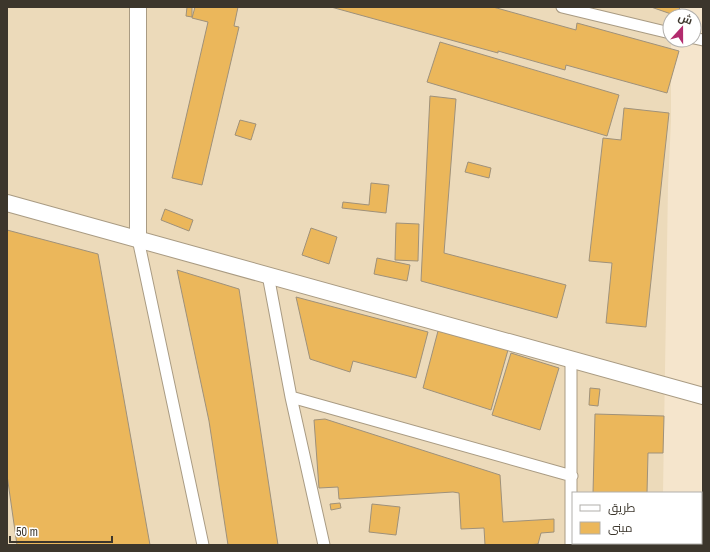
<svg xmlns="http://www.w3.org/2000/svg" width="710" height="552" font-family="'Archivo Narrow',Cairo,sans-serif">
<rect width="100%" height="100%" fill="#f5e5cc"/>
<path fill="#ecdaba" d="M 7,7 L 671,7 L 671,121 L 668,186 L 663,493 L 573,493 L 573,543 L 662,543 L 662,545 L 7,545 Z"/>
<path fill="#ebb75b" stroke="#9f917a" d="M 187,7 L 192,7 L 192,17 L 186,16 Z
M 195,7 L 238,7 L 234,26 L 239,27 L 202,185 L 172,178 L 208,22 L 192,18 Z
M 331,7 L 493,7 L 576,30 L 577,23 L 679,51 L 667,93 L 566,65 L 565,70 L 498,51 L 498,53 Z
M 651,7 L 680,7 L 677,16 Z
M 440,42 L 619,95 L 607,136 L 427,82 Z
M 430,96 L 456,99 L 444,253 L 566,285 L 557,318 L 421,281 Z
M 624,108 L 669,113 L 646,327 L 606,323 L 612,263 L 589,261 L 603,138 L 621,140 Z
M 240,120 L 256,124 L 251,140 L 235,135 Z
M 468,162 L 491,168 L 489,178 L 465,172 Z
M 371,183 L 389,185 L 386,213 L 342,208 L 343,202 L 369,205 Z
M 165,209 L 193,220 L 189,231 L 161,220 Z
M 396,223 L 419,224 L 418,261 L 395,260 Z
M 311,228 L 337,237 L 329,264 L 302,255 Z
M 7,230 L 98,254 L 150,545 L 17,545 L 7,475 Z
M 377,258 L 410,265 L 407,281 L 374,274 Z
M 177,270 L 239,289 L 278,545 L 228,545 L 209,421 Z
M 296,297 L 428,332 L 416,378 L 353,361 L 350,372 L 310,359 Z
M 438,331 L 508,350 L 491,410 L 423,388 Z
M 511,353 L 559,368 L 540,430 L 492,415 Z
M 590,388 L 600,389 L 598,406 L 589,405 Z
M 595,414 L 664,416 L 663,453 L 648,453 L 647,493 L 593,493 Z
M 325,419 L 500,475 L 503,522 L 554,519 L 554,532 L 541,533 L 538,544 L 528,545 L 485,545 L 484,528 L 461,529 L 459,493 L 453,492 L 339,499 L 338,487 L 319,488 L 314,420 Z
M 340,503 L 341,508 L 331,510 L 330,504 Z
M 372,504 L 400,507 L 396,535 L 369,532 Z
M 601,543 L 664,543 L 664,545 L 601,545 Z"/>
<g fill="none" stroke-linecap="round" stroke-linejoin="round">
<g stroke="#a99b83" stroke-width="13">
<path id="street" d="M 562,7 L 670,33
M 694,38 L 703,40
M 138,239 L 203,545
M 268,275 L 291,397 L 324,545
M 571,359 L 571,545
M 291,397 L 572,476"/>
</g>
<g stroke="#a99b83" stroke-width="18">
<path id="secondary" d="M 7,203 L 703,396
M 138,239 L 138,7"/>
</g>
<use href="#street" stroke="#fff" stroke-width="11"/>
<use href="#secondary" stroke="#fff" stroke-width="16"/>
</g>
<rect width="710" height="552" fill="none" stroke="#3c362c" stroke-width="16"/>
<rect x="572" y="492" width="130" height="52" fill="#ffffff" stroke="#b1afab"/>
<rect x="580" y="505" width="20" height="6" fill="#ffffff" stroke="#b1afab"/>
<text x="608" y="512" font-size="12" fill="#3c362c">طريق</text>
<rect x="580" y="522" width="20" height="12" fill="#ebb75b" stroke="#b1afab"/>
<text x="608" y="532" font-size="12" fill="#3c362c">مبنى</text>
<g transform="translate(682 28) rotate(21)"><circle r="19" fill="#ffffff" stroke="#b1afab"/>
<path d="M0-3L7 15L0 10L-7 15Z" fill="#b22b6e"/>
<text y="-6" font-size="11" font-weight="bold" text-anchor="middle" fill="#3c362c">ش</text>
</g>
<path d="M10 536v6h102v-6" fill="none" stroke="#3c362c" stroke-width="2"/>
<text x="16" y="536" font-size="12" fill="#3c362c" stroke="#ffffff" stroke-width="3" paint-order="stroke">50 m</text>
</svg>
